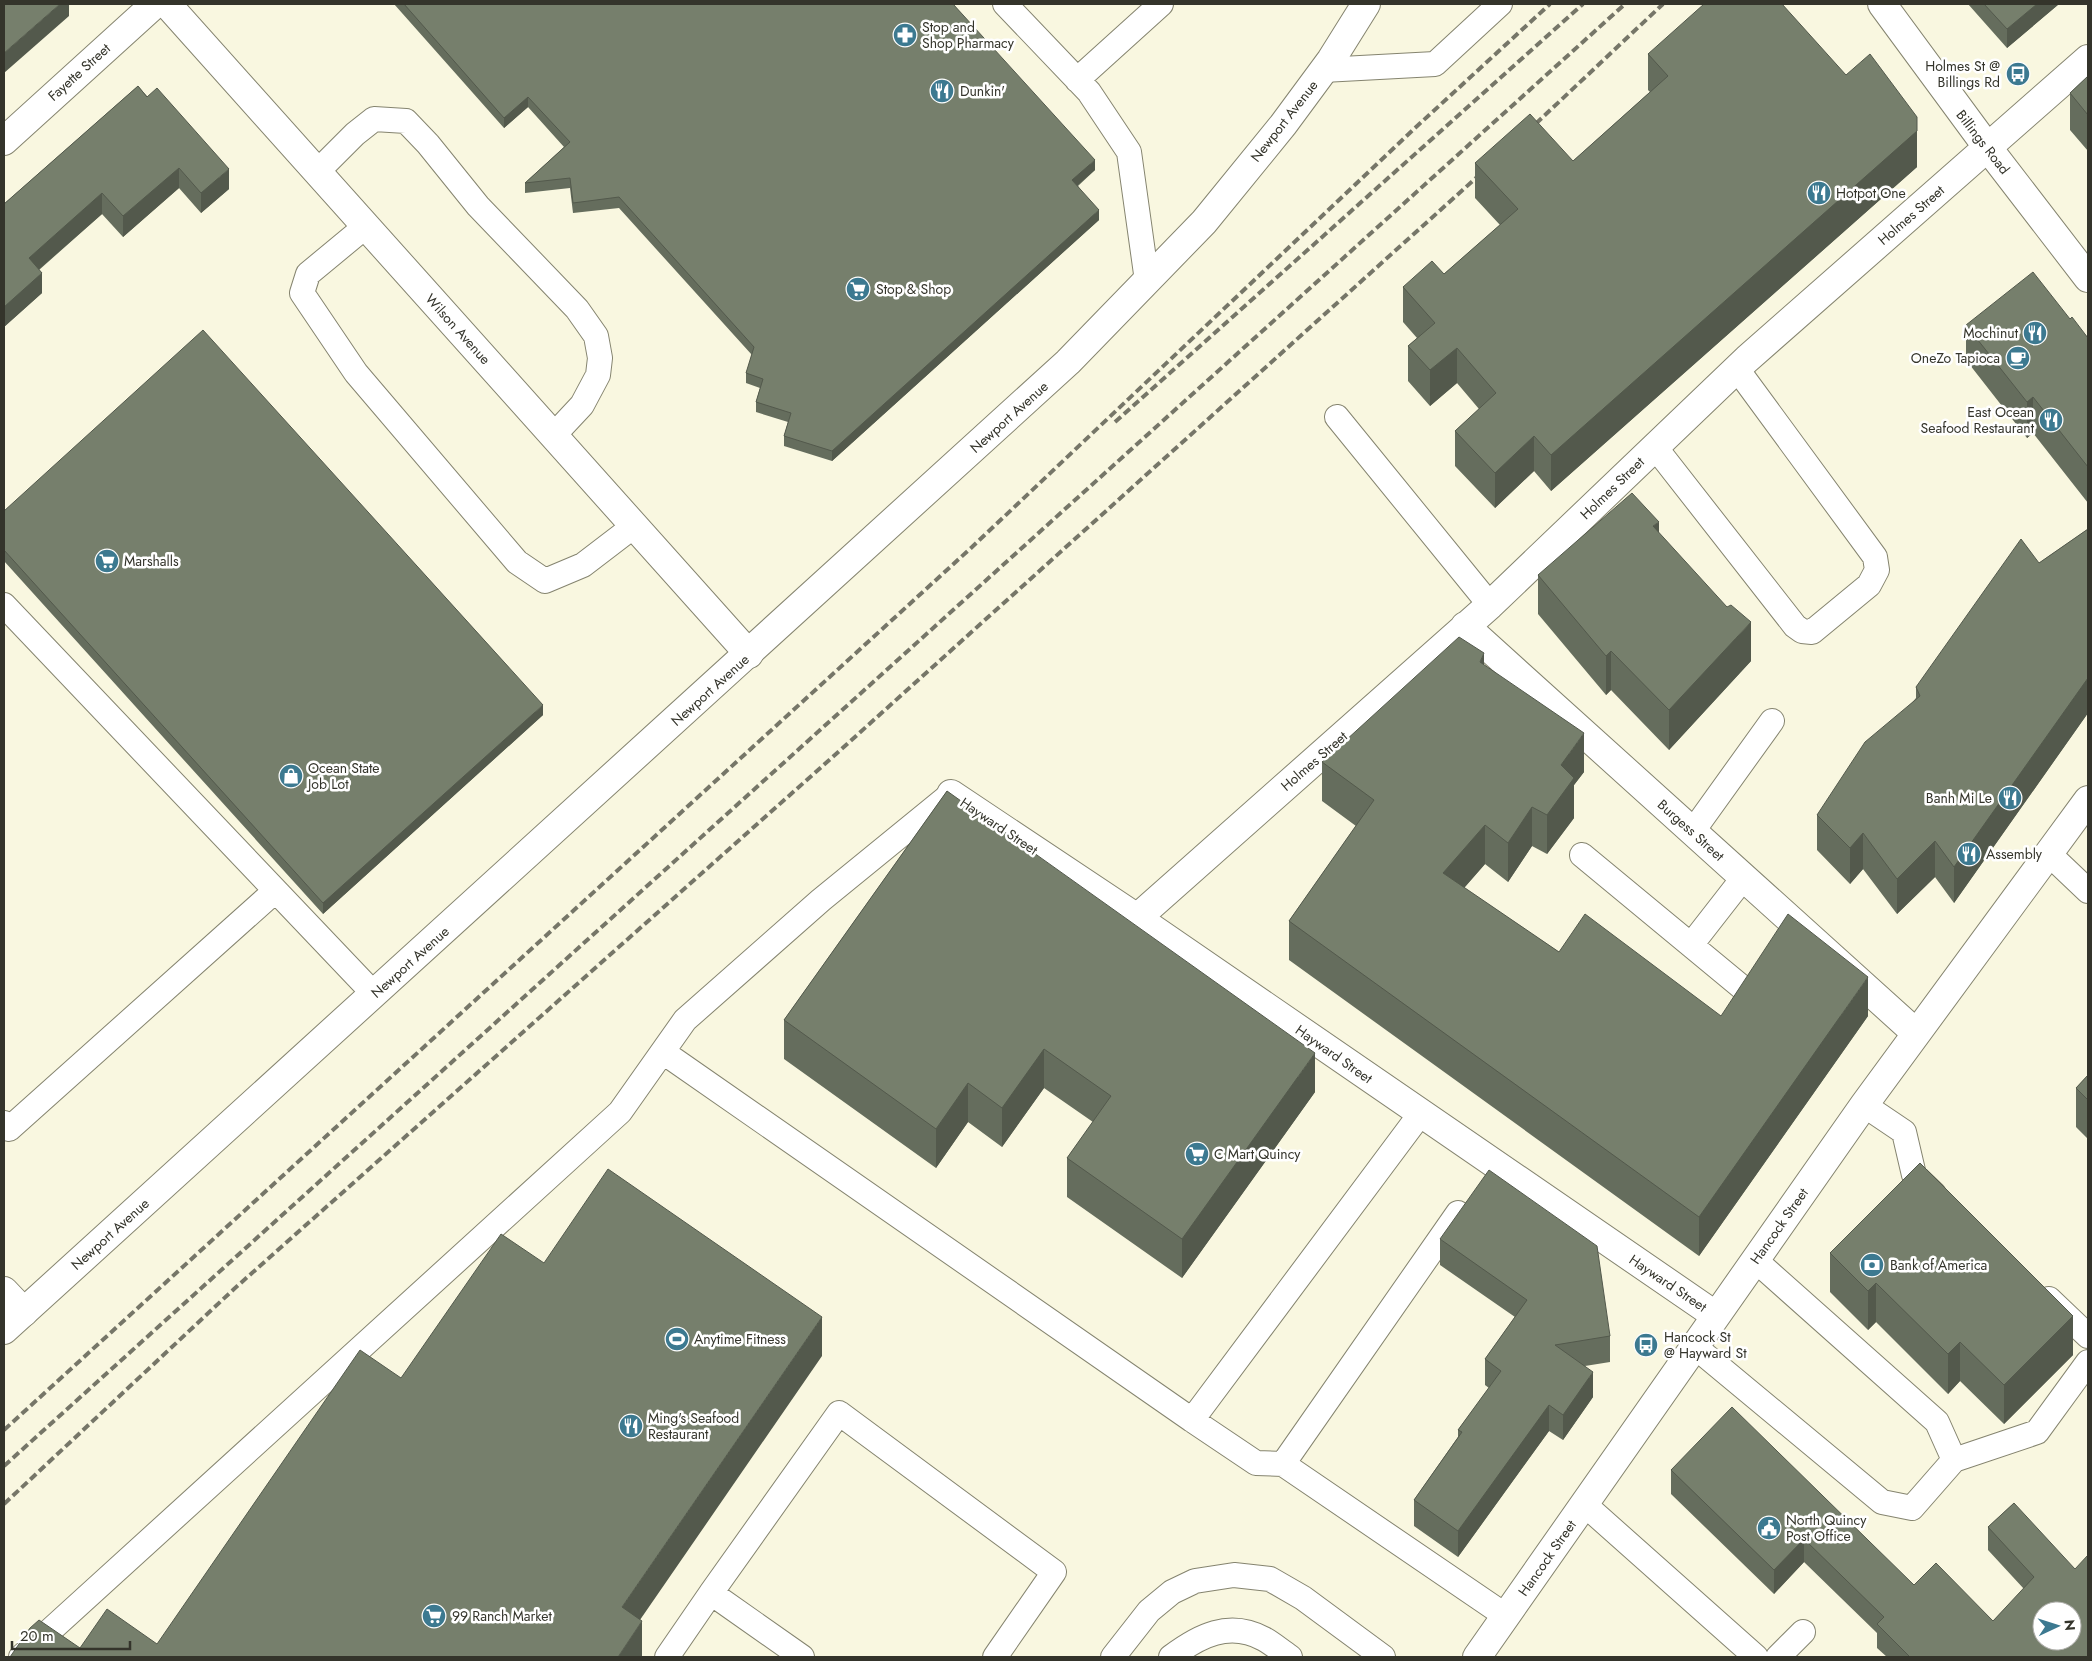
<svg xmlns="http://www.w3.org/2000/svg" width="2092" height="1661" font-family="Jost,sans-serif">
<rect width="100%" height="100%" fill="#f9f7e0"/>
<g fill="none" stroke-linecap="round" stroke-linejoin="round">
<g stroke="#85846f" stroke-width="26">
<path id="service" d="M 1005,4 L 1089,92 L 1129,152 L 1147,281
M 1323,70 L 1435,64 L 1500,4
M 1077,80 L 1161,4
M 317,172 L 355,134 L 374,119 L 406,121 L 428,144 L 478,206 L 577,309 L 596,336 L 600,358 L 598,375 L 582,405 L 553,436
M 366,226 L 308,274 L 302,293 L 356,373 L 517,562 L 545,581 L 583,565 L 634,526
M 1337,417 L 1490,605
M 1655,447 L 1795,626 L 1802,631 L 1812,632 L 1869,585 L 1877,570 L 1875,557 L 1737,369
M 4,605 L 374,994
M 1693,831 L 1772,721
M 2048,853 L 2088,891
M 1582,855 L 1744,989
M 1691,945 L 1744,877
M 663,1052 L 1192,1420 L 1421,1113
M 1864,1105 L 1904,1132 L 1914,1175 L 1934,1194
M 4,1123 L 9,1129 L 275,891
M 1458,1213 L 1283,1464 L 1506,1616
M 2049,1299 L 2088,1336
M 1694,1346 L 1882,1502 L 1912,1508 L 1954,1460 L 1937,1422 L 1755,1260
M 1192,1420 L 1256,1463 L 1283,1464
M 1954,1460 L 2037,1432 L 2088,1362
M 1584,1504 L 1756,1657
M 711,1593 L 839,1413 L 1054,1572 L 995,1657
M 21,1657 L 620,1112 L 685,1020 L 821,900 L 951,794
M 667,1657 L 711,1593 L 802,1657
M 1113,1657 L 1149,1611 L 1172,1592 L 1195,1581 L 1234,1575 L 1270,1579 L 1303,1598 L 1383,1657
M 1171,1657 C 1199,1636 1229,1620 1264,1639 C 1273,1644 1281,1651 1290,1657
M 1778,1657 L 1803,1632"/>
</g>
<g stroke="#85846f" stroke-width="30">
<path id="minor" d="M 1882,4 L 1988,148
M 4,141 L 155,4
M 1465,626 L 1916,1033
M 951,794 L 1137,918 L 1715,1315
M 1137,918 L 1490,605 L 1747,359 L 2088,59
M 4,1291 L 24,1312"/>
</g>
<g stroke="#85846f" stroke-width="30">
<path id="tertiary" d="M 167,4 L 749,654
M 1988,148 L 2088,278"/>
</g>
<g stroke="#85846f" stroke-width="30">
<path id="secondary" d="M 4,1330 L 1068,362 L 1204,222 L 1283,125 L 1331,60 L 1366,4"/>
</g>
<g stroke="#85846f" stroke-width="30">
<path id="primary" d="M 1477,1657 L 1864,1105 L 2088,800"/>
</g>
<use href="#service" stroke="#fff" stroke-width="24"/>
<use href="#minor" stroke="#fff" stroke-width="28"/>
<use href="#tertiary" stroke="#fff" stroke-width="28"/>
<use href="#secondary" stroke="#fff" stroke-width="28"/>
<use href="#primary" stroke="#fff" stroke-width="28"/>
<path stroke="#767668" stroke-width="4" stroke-dasharray="8 4" stroke-linecap="butt" d="M 1527,132 L 1663,4
M 1115,422 L 1583,4
M 4,1430 L 971,548 L 1415,128 L 1550,4
M 4,1466 L 1625,4
M 4,1504 L 234,1289 L 836,754 L 1486,169"/>
</g>
<path fill="#656d5d" d="M 394,4 L 953,4 L 1095,170 L 1078,186 L 1099,220 L 832,461 L 784,446 L 784,436 L 788,422 L 756,412 L 756,402 L 760,388 L 746,383 L 746,373 L 752,355 L 619,208 L 573,213 L 570,188 L 525,193 L 525,183 L 564,147 L 528,107 L 504,128 Z
M 1968,4 L 2059,4 L 2007,48 Z
M 1648,54 L 1917,167 L 1551,491 L 1534,471 L 1495,508 L 1455,466 L 1455,431 L 1479,409 L 1457,383 L 1430,406 L 1408,381 L 1408,346 L 1417,338 L 1403,322 L 1403,287 L 1444,274 L 1500,225 L 1475,198 L 1475,163 L 1573,161 L 1650,92 L 1648,90 Z
M 2088,76 L 2088,151 L 2070,130 L 2070,93 Z
M 138,86 L 229,189 L 201,213 L 179,188 L 123,237 L 102,214 L 39,270 L 42,293 L 4,327 L 4,204 Z
M 2070,319 L 2088,338 L 2088,503 L 2033,433 L 2027,438 L 1966,360 L 1966,325 Z
M 4,511 L 543,715 L 323,914 L 4,561 Z
M 2088,529 L 2088,713 L 1954,903 L 1935,877 L 1897,914 L 1863,869 L 1850,884 L 1817,850 L 1817,815 L 1916,698 L 1916,687 L 2039,563 Z
M 1659,533 L 1751,661 L 1669,750 L 1611,690 L 1606,695 L 1538,614 L 1538,575 Z
M 1484,665 L 1584,772 L 1574,785 L 1574,818 L 1547,854 L 1532,846 L 1508,882 L 1485,864 L 1464,888 L 1559,952 L 1721,1016 L 1868,1016 L 1699,1256 L 1289,960 L 1289,921 L 1356,826 L 1322,801 L 1322,762 Z
M 947,791 L 1315,1092 L 1182,1278 L 1067,1197 L 1067,1158 L 1093,1122 L 1044,1088 L 1002,1147 L 968,1122 L 936,1168 L 784,1059 L 784,1020 Z
M 2088,1075 L 2088,1139 L 2076,1127 L 2076,1088 Z
M 1440,1239 L 1610,1336 L 1610,1362 L 1585,1366 L 1593,1397 L 1563,1440 L 1549,1431 L 1458,1557 L 1414,1526 L 1414,1500 L 1458,1437 L 1458,1430 L 1489,1388 L 1485,1385 L 1485,1359 L 1515,1317 L 1440,1265 Z
M 1830,1253 L 2073,1355 L 2004,1424 L 1960,1381 L 1948,1394 L 1876,1322 L 1868,1330 L 1830,1292 Z
M 1671,1470 L 1914,1585 L 1993,1621 L 2024,1589 L 1988,1550 L 1988,1527 L 2014,1503 L 2088,1657 L 1887,1657 L 1877,1648 L 1877,1633 L 1804,1562 L 1774,1594 L 1671,1494 Z"/>
<path fill="#53594c" d="M 60,4 L 69,4 L 69,16 L 4,73 L 4,53 Z
M 2037,4 L 2059,4 L 2007,48 L 2007,29 Z
M 528,97 L 528,107 L 504,128 L 504,118 Z
M 1917,117 L 1917,167 L 1551,491 L 1551,455 Z
M 1095,160 L 1095,170 L 1072,190 L 1072,180 Z
M 179,168 L 179,188 L 123,237 L 123,216 Z
M 229,169 L 229,189 L 201,213 L 201,193 Z
M 102,193 L 102,214 L 29,278 L 29,258 Z
M 1099,210 L 1099,220 L 832,461 L 832,451 Z
M 42,273 L 42,293 L 4,327 L 4,307 Z
M 1457,348 L 1457,383 L 1430,406 L 1430,370 Z
M 2033,397 L 2033,433 L 2027,438 L 2027,402 Z
M 1534,436 L 1534,471 L 1495,508 L 1495,473 Z
M 1659,522 L 1659,561 L 1653,526 Z
M 1751,622 L 1751,661 L 1669,750 L 1669,710 Z
M 1611,651 L 1611,690 L 1606,695 L 1606,656 Z
M 1484,653 L 1484,692 L 1480,662 Z
M 2088,678 L 2088,713 L 1954,903 L 1954,867 Z
M 543,705 L 543,715 L 323,914 L 323,903 Z
M 1584,733 L 1584,772 L 1574,785 L 1574,818 L 1547,854 L 1547,815 L 1561,765 Z
M 1532,807 L 1532,846 L 1508,882 L 1508,843 Z
M 1485,825 L 1485,864 L 1443,912 L 1443,873 Z
M 1863,833 L 1863,869 L 1850,884 L 1850,848 Z
M 1935,841 L 1935,877 L 1897,914 L 1897,879 Z
M 1868,977 L 1868,1016 L 1699,1256 L 1699,1217 Z
M 1044,1049 L 1044,1088 L 1002,1147 L 1002,1108 Z
M 1315,1053 L 1315,1092 L 1182,1278 L 1182,1239 Z
M 968,1083 L 968,1122 L 936,1168 L 936,1129 Z
M 1876,1283 L 1876,1322 L 1868,1330 L 1868,1291 Z
M 2073,1316 L 2073,1355 L 2004,1424 L 2004,1385 Z
M 822,1317 L 822,1356 L 622,1646 L 622,1607 Z
M 1960,1342 L 1960,1381 L 1948,1394 L 1948,1354 Z
M 1593,1372 L 1593,1397 L 1563,1440 L 1563,1415 Z
M 1549,1405 L 1549,1431 L 1458,1557 L 1458,1531 Z
M 1804,1539 L 1804,1562 L 1774,1594 L 1774,1570 Z
M 642,1621 L 642,1657 L 618,1657 Z"/>
<path fill="#767f6c" stroke="#53594c" fill-rule="evenodd" d="M 4,4 L 60,4 L 4,53 Z
M 404,4 L 953,4 L 1095,160 L 1072,180 L 1099,210 L 832,451 L 784,436 L 791,413 L 756,402 L 763,379 L 746,373 L 754,347 L 619,197 L 573,203 L 570,178 L 525,183 L 570,142 L 528,97 L 504,118 Z
M 1704,4 L 1782,4 L 1846,75 L 1870,54 L 1917,117 L 1917,131 L 1551,455 L 1534,436 L 1495,473 L 1455,431 L 1496,393 L 1457,348 L 1430,370 L 1408,346 L 1435,323 L 1403,287 L 1432,261 L 1444,274 L 1518,209 L 1475,163 L 1530,114 L 1573,161 L 1668,76 L 1648,54 Z
M 1984,4 L 2037,4 L 2007,29 Z
M 2088,76 L 2088,115 L 2070,93 Z
M 138,86 L 147,97 L 157,88 L 229,169 L 201,193 L 179,168 L 123,216 L 102,193 L 29,258 L 42,273 L 4,307 L 4,204 Z
M 2033,272 L 2070,319 L 2072,317 L 2088,338 L 2088,467 L 2033,397 L 2027,402 L 1966,325 Z
M 203,330 L 543,705 L 323,903 L 4,550 L 4,511 Z
M 1632,493 L 1659,522 L 1653,526 L 1727,607 L 1731,605 L 1751,622 L 1669,710 L 1611,651 L 1606,656 L 1538,575 Z
M 2088,529 L 2088,678 L 1954,867 L 1935,841 L 1897,879 L 1863,833 L 1850,848 L 1817,815 L 1865,742 L 1920,696 L 1916,687 L 2021,539 L 2039,563 Z
M 1459,637 L 1484,653 L 1480,662 L 1584,733 L 1561,765 L 1574,778 L 1547,815 L 1532,807 L 1508,843 L 1485,825 L 1443,873 L 1559,952 L 1585,914 L 1721,1016 L 1788,914 L 1868,977 L 1699,1217 L 1289,921 L 1374,800 L 1322,762 Z
M 947,791 L 1315,1053 L 1182,1239 L 1067,1158 L 1111,1096 L 1044,1049 L 1002,1108 L 968,1083 L 936,1129 L 784,1020 Z
M 2088,1075 L 2088,1100 L 2076,1088 Z
M 1920,1163 L 2073,1316 L 2004,1385 L 1960,1342 L 1948,1354 L 1876,1283 L 1868,1291 L 1830,1253 Z
M 608,1169 L 822,1317 L 622,1607 L 642,1621 L 618,1657 L 10,1657 L 30,1628 L 39,1620 L 80,1648 L 107,1609 L 157,1644 L 360,1350 L 401,1378 L 501,1234 L 544,1263 Z
M 1489,1170 L 1597,1246 L 1610,1336 L 1555,1345 L 1593,1372 L 1563,1415 L 1549,1405 L 1458,1531 L 1414,1500 L 1462,1432 L 1458,1430 L 1501,1371 L 1485,1359 L 1527,1300 L 1440,1239 Z
M 1732,1407 L 1914,1585 L 1936,1563 L 1993,1621 L 2034,1577 L 1988,1527 L 2014,1503 L 2075,1569 L 2088,1555 L 2088,1657 L 1910,1657 L 1877,1624 L 1884,1617 L 1804,1539 L 1774,1570 L 1671,1470 ZM 2042,1611 L 2072,1611 L 2072,1641 L 2042,1641 Z"/>
<defs>
<g id="pharmacy-disc" transform="scale(1.25)"><circle r="9.5" fill="#3c7990" stroke="#fff"/><path d="M-2-6h4v4h4v4h-4v4h-4v-4h-4v-4h4Z" fill="#fff"/></g>
<g id="bus-disc" transform="scale(1.25)"><circle r="9.5" fill="#3c7990" stroke="#fff"/><path d="M-5-6H5V4H4V6H2V4H-2V6H-4V4H-5ZM-3.5-4V0h7V-4ZM-3.5 1.2v1.5H-2V1.2ZM2 1.2v1.5H3.5V1.2Z" fill="#fff"/></g>
<g id="restaurant-disc" transform="scale(1.25)"><circle r="9.5" fill="#3c7990" stroke="#fff"/><path d="M-5-6h1v4h1v-4h1v4h1v-4h1v5L-1.5 .5V6h-2V.5L-5-1ZM5-6V6H3V1.5H1.5Q1.5-4 5-6Z" fill="#fff"/></g>
<g id="supermarket-disc" transform="scale(1.25)"><circle r="9.5" fill="#3c7990" stroke="#fff"/><path d="M-6-5.5h2.5l.6 2H6L4.5 2H-2.5L-4.4-4H-6ZM-1.5 3.2a1.3 1.3 0 1 0 .1 0ZM3 3.2a1.3 1.3 0 1 0 .1 0Z" fill="#fff"/></g>
<g id="cafe-disc" transform="scale(1.25)"><circle r="9.5" fill="#3c7990" stroke="#fff"/><path d="M-5.5-4.5H6V0H3Q3 3.5 0 3.5H-2.5Q-5.5 3.5-5.5 0ZM3-3.2v2h1.7v-2ZM-6 4.5H4V6H-6Z" fill="#fff"/></g>
<g id="shop-disc" transform="scale(1.25)"><circle r="9.5" fill="#3c7990" stroke="#fff"/><path d="M-5-2.5h2.3a2.7 3.5 0 0 1 5.4 0H5L5.5 6h-11ZM-1.5-2.5h3a1.5 2.3 0 0 0-3 0Z" fill="#fff"/></g>
<g id="bank-disc" transform="scale(1.25)"><circle r="9.5" fill="#3c7990" stroke="#fff"/><path d="M-6-4H6V4H-6ZM0-2.3a2.3 2.3 0 1 0 0 4.6a2.3 2.3 0 1 0 0-4.6Z" fill="#fff"/></g>
<g id="stadium-disc" transform="scale(1.25)"><circle r="9.5" fill="#3c7990" stroke="#fff"/><path d="M0-5a6.5 5 0 1 0 0 10a6.5 5 0 1 0 0-10ZM-3.5-1.8h7v3.6h-7Z" fill="#fff"/></g>
<g id="civic-disc" transform="scale(1.25)"><circle r="9.5" fill="#3c7990" stroke="#fff"/><path d="M-.6-6.5H3V-4.5H.6V-3L4-1V1h2V6H-6V1h2V-1L-.6-3ZM-1.2 2.5V6h2.4V2.5Z" fill="#fff"/></g>
</defs>
<g fill-rule="evenodd">
<use href="#pharmacy-disc" x="905" y="35"/>
<use href="#bus-disc" x="2018" y="74"/>
<use href="#restaurant-disc" x="942" y="91"/>
<use href="#restaurant-disc" x="1819" y="193"/>
<use href="#supermarket-disc" x="858" y="289"/>
<use href="#restaurant-disc" x="2035" y="333"/>
<use href="#cafe-disc" x="2018" y="358"/>
<use href="#restaurant-disc" x="2051" y="420"/>
<use href="#supermarket-disc" x="107" y="561"/>
<use href="#shop-disc" x="291" y="776"/>
<use href="#restaurant-disc" x="2010" y="798"/>
<use href="#restaurant-disc" x="1969" y="854"/>
<use href="#supermarket-disc" x="1197" y="1154"/>
<use href="#bank-disc" x="1872" y="1265"/>
<use href="#stadium-disc" x="677" y="1339"/>
<use href="#bus-disc" x="1646" y="1345"/>
<use href="#restaurant-disc" x="631" y="1426"/>
<use href="#civic-disc" x="1769" y="1528"/>
<use href="#supermarket-disc" x="434" y="1616"/>
</g>
<g text-anchor="middle" stroke-width="5" stroke-linejoin="round" paint-order="stroke">
<g font-size="14" fill="#34342b" stroke="#fff" text-anchor="start">
<text x="922" y="32">Stop and<tspan x="922" dy="16">Shop Pharmacy</tspan></text>
<text x="2000" y="71" text-anchor="end">Holmes St @<tspan x="2000" dy="16">Billings Rd</tspan></text>
<text x="960" y="96">Dunkin'</text>
<text x="1836" y="198">Hotpot One</text>
<text x="876" y="294">Stop &amp; Shop</text>
<text x="2018" y="338" text-anchor="end">Mochinut</text>
<text x="2000" y="363" text-anchor="end">OneZo Tapioca</text>
<text x="2034" y="417" text-anchor="end">East Ocean<tspan x="2034" dy="16">Seafood Restaurant</tspan></text>
<text x="124" y="566">Marshalls</text>
<text x="308" y="773">Ocean State<tspan x="308" dy="16">Job Lot</tspan></text>
<text x="1992" y="803" text-anchor="end">Banh Mi Le</text>
<text x="1986" y="859">Assembly</text>
<text x="1214" y="1159">C Mart Quincy</text>
<text x="1890" y="1270">Bank of America</text>
<text x="1664" y="1342">Hancock St<tspan x="1664" dy="16">@ Hayward St</tspan></text>
<text x="694" y="1344">Anytime Fitness</text>
<text x="648" y="1423">Ming's Seafood<tspan x="648" dy="16">Restaurant</tspan></text>
<text x="1786" y="1525">North Quincy<tspan x="1786" dy="16">Post Office</tspan></text>
<text x="452" y="1621">99 Ranch Market</text>
</g>
<g font-size="14" fill="#34342b" stroke="#fff">
<text transform="translate(79 72) rotate(-42)" y="5">Fayette Street</text>
<text transform="translate(1284 121) rotate(-52)" y="5">Newport Avenue</text>
<text transform="translate(1983 142) rotate(52)" y="5">Billings Road</text>
<text transform="translate(1911 215) rotate(-41)" y="5">Holmes Street</text>
<text transform="translate(458 329) rotate(48)" y="5">Wilson Avenue</text>
<text transform="translate(1009 417) rotate(-42)" y="5">Newport Avenue</text>
<text transform="translate(1612 488) rotate(-44)" y="5">Holmes Street</text>
<text transform="translate(710 690) rotate(-42)" y="5">Newport Avenue</text>
<text transform="translate(1314 761) rotate(-41)" y="5">Holmes Street</text>
<text transform="translate(999 826) rotate(34)" y="5">Hayward Street</text>
<text transform="translate(1691 830) rotate(42)" y="5">Burgess Street</text>
<text transform="translate(410 962) rotate(-42)" y="5">Newport Avenue</text>
<text transform="translate(1334 1054) rotate(35)" y="5">Hayward Street</text>
<text transform="translate(1779 1226) rotate(-55)" y="5">Hancock Street</text>
<text transform="translate(110 1234) rotate(-42)" y="5">Newport Avenue</text>
<text transform="translate(1668 1283) rotate(34)" y="5">Hayward Street</text>
<text transform="translate(1547 1558) rotate(-55)" y="5">Hancock Street</text>
</g>
</g>
<rect width="2092" height="1661" fill="none" stroke="#34342b" stroke-width="10"/>
<g transform="translate(2057 1626) rotate(86)"><circle r="24" fill="#ffffff" stroke="#aeaeaa"/>
<path d="M0-4L9 19L0 12L-9 19Z" fill="#3c7990"/>
<text y="-8" font-size="14" font-weight="bold" text-anchor="middle" fill="#34342b">N</text>
</g>
<path d="M12 1641v8h118v-8" fill="none" stroke="#34342b" stroke-width="2.5"/>
<text x="20" y="1641" font-size="15" fill="#34342b" stroke="#ffffff" stroke-width="4" paint-order="stroke">20 m</text>
</svg>
